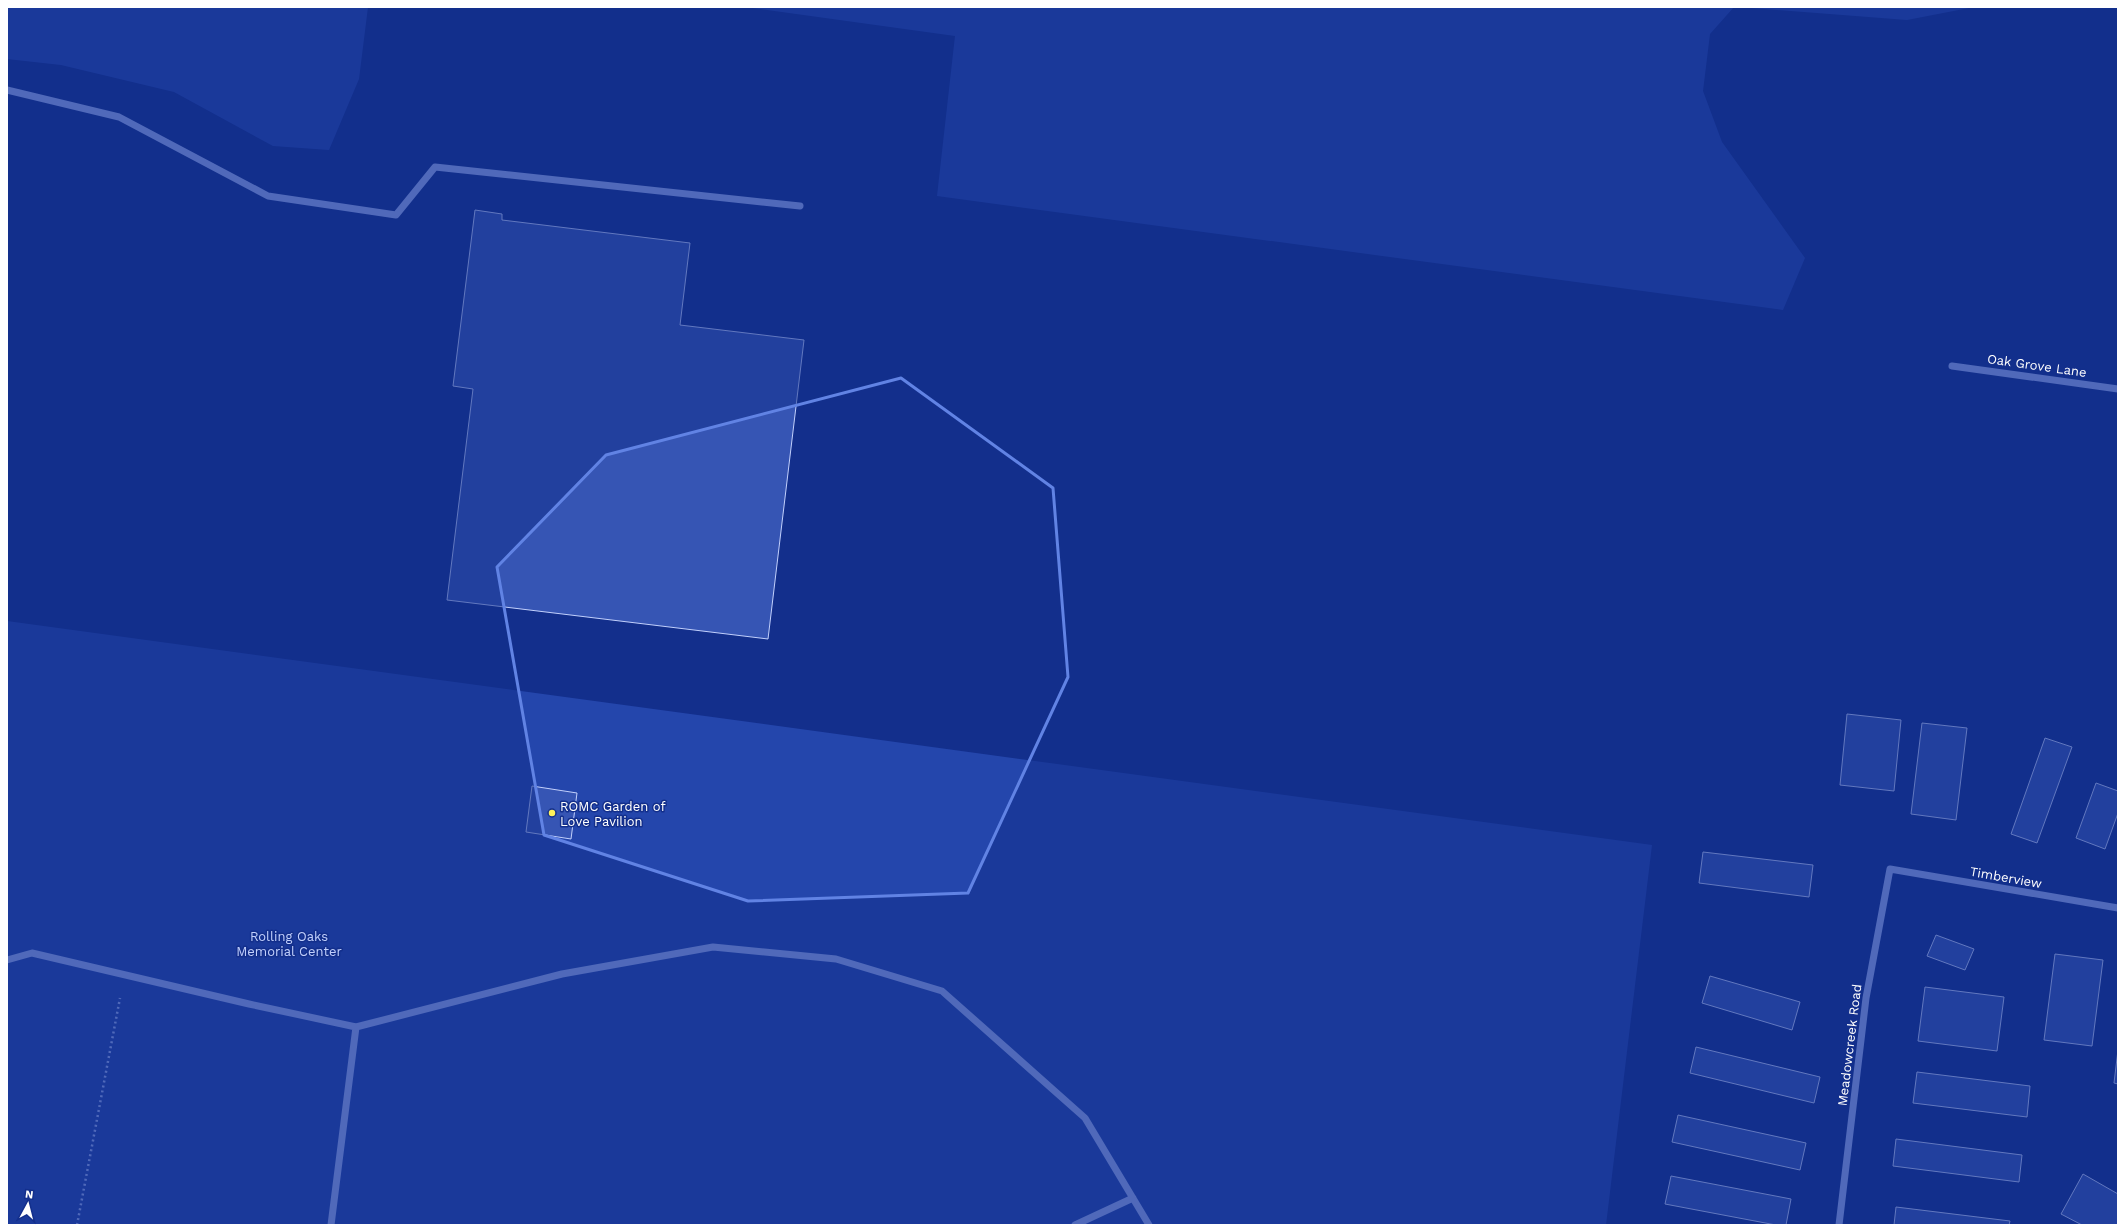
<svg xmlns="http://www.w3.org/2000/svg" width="2125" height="1232" font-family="'Work Sans',sans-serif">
<rect width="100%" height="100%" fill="#132f8c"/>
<path fill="#2446ac" d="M 7,7 L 368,7 L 359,79 L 329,150 L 273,146 L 174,92 L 61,65 L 7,59 Z
M 745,7 L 1734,7 L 1710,34 L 1703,91 L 1722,142 L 1805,258 L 1783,310 L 937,196 L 955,36 Z
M 1739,7 L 1974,7 L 1907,20 Z
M 7,621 L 1652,845 L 1606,1225 L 7,1225 Z"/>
<path fill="#3655b4" stroke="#c2d0fc" d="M 475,210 L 502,214 L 502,220 L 690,243 L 680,325 L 804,340 L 768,639 L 447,600 L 473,389 L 453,386 Z
M 1847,714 L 1901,720 L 1894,791 L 1840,785 Z
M 1922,723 L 1967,728 L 1956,820 L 1911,814 Z
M 2045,738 L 2072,747 L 2037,843 L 2011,834 Z
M 2096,783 L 2118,791 L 2118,813 L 2105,849 L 2076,838 Z
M 532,786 L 577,793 L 571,839 L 526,832 Z
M 1703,852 L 1813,865 L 1809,897 L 1699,883 Z
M 1936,935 L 1974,949 L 1965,970 L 1927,956 Z
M 2055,954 L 2103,960 L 2092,1046 L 2044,1040 Z
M 1710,976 L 1800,1002 L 1792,1030 L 1702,1003 Z
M 1925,987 L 2004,997 L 1997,1051 L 1918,1041 Z
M 1696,1047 L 1820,1077 L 1814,1103 L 1690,1073 Z
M 2118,1050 L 2118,1084 L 2114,1083 Z
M 1917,1072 L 2030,1086 L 2027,1117 L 1913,1103 Z
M 1678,1115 L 1806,1143 L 1800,1170 L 1672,1142 Z
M 1896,1139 L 2022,1155 L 2019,1182 L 1893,1166 Z
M 2083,1174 L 2118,1194 L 2118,1225 L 2082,1225 L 2061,1214 Z
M 1671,1176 L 1791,1199 L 1786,1225 L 1776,1225 L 1665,1204 Z
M 1896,1207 L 2010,1221 L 2009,1225 L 1894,1225 Z"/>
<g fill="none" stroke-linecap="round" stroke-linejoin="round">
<path stroke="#9bb0f1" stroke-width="2.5" stroke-dasharray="2 3" stroke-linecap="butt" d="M 77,1225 L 120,998"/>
<path stroke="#9bb0f1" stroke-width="7" d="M 7,90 L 119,117 L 268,196 L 396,215 L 435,167 L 800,206
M 1952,366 L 2118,389
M 7,960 L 32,953 L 249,1004 L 356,1027 L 331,1225
M 356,1027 L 562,974 L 713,947 L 836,959 L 942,991 L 1085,1118 L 1149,1225
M 1075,1225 L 1133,1198
M 1839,1225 L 1866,998 L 1890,869 L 2118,908"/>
</g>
<path d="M0 0H2125V1232H0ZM 901,378 L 1053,488 L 1068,677 L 968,893 L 748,901 L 544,835 L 497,567 L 606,455 Z" fill="#132f8c" fill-opacity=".55" fill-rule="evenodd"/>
<path fill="none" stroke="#6183e4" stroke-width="3" stroke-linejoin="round" d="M 901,378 L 1053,488 L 1068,677 L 968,893 L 748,901 L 544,835 L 497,567 L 606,455 Z"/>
<circle fill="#fff15b" stroke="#132f8c" stroke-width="1.5" cx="552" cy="813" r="4"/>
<g text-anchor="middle" stroke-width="3" stroke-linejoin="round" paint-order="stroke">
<g font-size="13" fill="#fff" stroke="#132f8c">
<text transform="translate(2037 365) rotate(8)" y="5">Oak Grove Lane</text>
<text transform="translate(2006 877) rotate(10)" y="5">Timberview</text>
<text transform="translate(1849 1045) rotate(-83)" y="5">Meadowcreek Road</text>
</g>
<g font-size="13" fill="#fff" stroke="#132f8c" text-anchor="start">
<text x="560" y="811">ROMC Garden of<tspan x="560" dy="15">Love Pavilion</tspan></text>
</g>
<g font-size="13" fill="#c2d0fc" stroke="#132f8c">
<text x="289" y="941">Rolling Oaks<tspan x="289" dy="15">Memorial Center</tspan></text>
</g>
</g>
<rect width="2125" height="1232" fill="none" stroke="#ffffff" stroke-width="16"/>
<g transform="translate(28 1204) rotate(7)" stroke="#132f8c" stroke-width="3" paint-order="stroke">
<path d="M0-3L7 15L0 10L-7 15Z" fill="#ffffff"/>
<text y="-6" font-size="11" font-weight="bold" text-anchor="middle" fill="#ffffff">N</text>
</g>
</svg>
